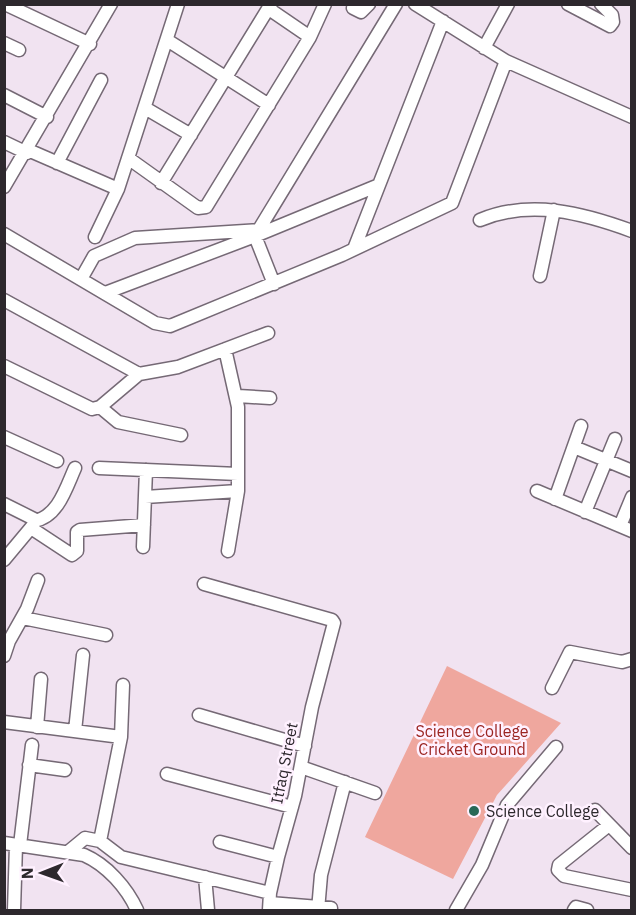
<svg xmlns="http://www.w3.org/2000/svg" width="636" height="915" font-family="'IBM Plex Sans',sans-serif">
<rect width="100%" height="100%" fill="#f1e3f1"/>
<path fill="#efa79e" d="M 447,666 L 561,723 L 497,795 L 453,879 L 365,837 Z"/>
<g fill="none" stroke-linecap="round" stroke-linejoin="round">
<g stroke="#756975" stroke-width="15">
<path id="minor" d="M 5,4 L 90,44
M 415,4 L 506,61 L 632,117
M 568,4 L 610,26 L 613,22 L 612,15 L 601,4
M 353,8 L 361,12 L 369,4
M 269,9 L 310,37
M 167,40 L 269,105
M 4,43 L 19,50
M 484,48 L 508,4
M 4,95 L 47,117
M 145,108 L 191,135
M 4,142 L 27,153
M 28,150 L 118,189
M 128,158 L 198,208 L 206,207 L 310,37 L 325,4
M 57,163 L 101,80
M 161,183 L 271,4
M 4,187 L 111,4
M 480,220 C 530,199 583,213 632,231
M 4,234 L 155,323 L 170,326 L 342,255 L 452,203 L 506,61
M 95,237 L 118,189 L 178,4
M 354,249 L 443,21
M 540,276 L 554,210
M 81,279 L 94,256 L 135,238 L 260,230
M 274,284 L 255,236 L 396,4
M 105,293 L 255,236 L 379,185
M 4,300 L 139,374
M 225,349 L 238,407 L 238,491 L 228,551
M 4,366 L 92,409 L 100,407 L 139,374 L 178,367 L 268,333
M 238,396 L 270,398
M 100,407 L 118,422 L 181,435
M 4,437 L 57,461
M 574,447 L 632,471
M 99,468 L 238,474
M 537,491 L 632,531
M 145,497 L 238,491
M 555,499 L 581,426
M 4,504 L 34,519 L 34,524 L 4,560
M 585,512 L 615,439
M 34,521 C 58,517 66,488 75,468
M 620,526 L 632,497
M 31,528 L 72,555 L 77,551 L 77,532 L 80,530 L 144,525
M 143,547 L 146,470
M 204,584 L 332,620 L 334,623 L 312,707 L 295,796 L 278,857 L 270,893 L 269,910
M 23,618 L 106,635
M 4,656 L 9,641 L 27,609 L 38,580
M 552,688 L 570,652 L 622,662 L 632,659
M 199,715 L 305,746
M 4,722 L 121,737
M 37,727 L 41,679
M 75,731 L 83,655
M 29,765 L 65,770
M 301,767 L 375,793
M 167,774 L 292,807
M 595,810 L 632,848
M 609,825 L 559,865 L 558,870 L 564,876 L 632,890
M 100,841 L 121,737 L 123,685
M 220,842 L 278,857
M 4,843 L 84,855 C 107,865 127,888 137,910
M 20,845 L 32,745
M 68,852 L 85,838 L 100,841 L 121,857 L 270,893
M 205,877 L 208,910
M 270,903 L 331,908
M 14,910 L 16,845
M 318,910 L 321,875 L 345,782
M 456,910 L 482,865 L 507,805 L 556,747
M 574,910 L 576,907 L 587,910"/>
</g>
<use href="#minor" stroke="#fff" stroke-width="12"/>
</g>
<circle fill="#296856" stroke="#fff1ff" stroke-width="2" cx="474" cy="811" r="6"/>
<g text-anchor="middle" stroke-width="5" stroke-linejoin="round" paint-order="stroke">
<g font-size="16" fill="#9b2522" stroke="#fff1ff">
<text x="472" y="737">Science College<tspan x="472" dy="18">Cricket Ground</tspan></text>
</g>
<g font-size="16" fill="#2d282d" stroke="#fff1ff">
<text transform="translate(284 763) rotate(-79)" y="6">Itfaq Street</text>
</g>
<g font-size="16" fill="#2d282d" stroke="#fff1ff" text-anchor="start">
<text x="486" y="817">Science College</text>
</g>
</g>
<rect width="636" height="915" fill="none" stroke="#2d282d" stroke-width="12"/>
<g transform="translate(42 873) rotate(269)" stroke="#fff1ff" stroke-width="4.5" paint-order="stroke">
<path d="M0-4.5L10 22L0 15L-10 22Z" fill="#2d282d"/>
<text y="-9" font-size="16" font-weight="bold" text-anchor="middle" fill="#2d282d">N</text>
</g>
</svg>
